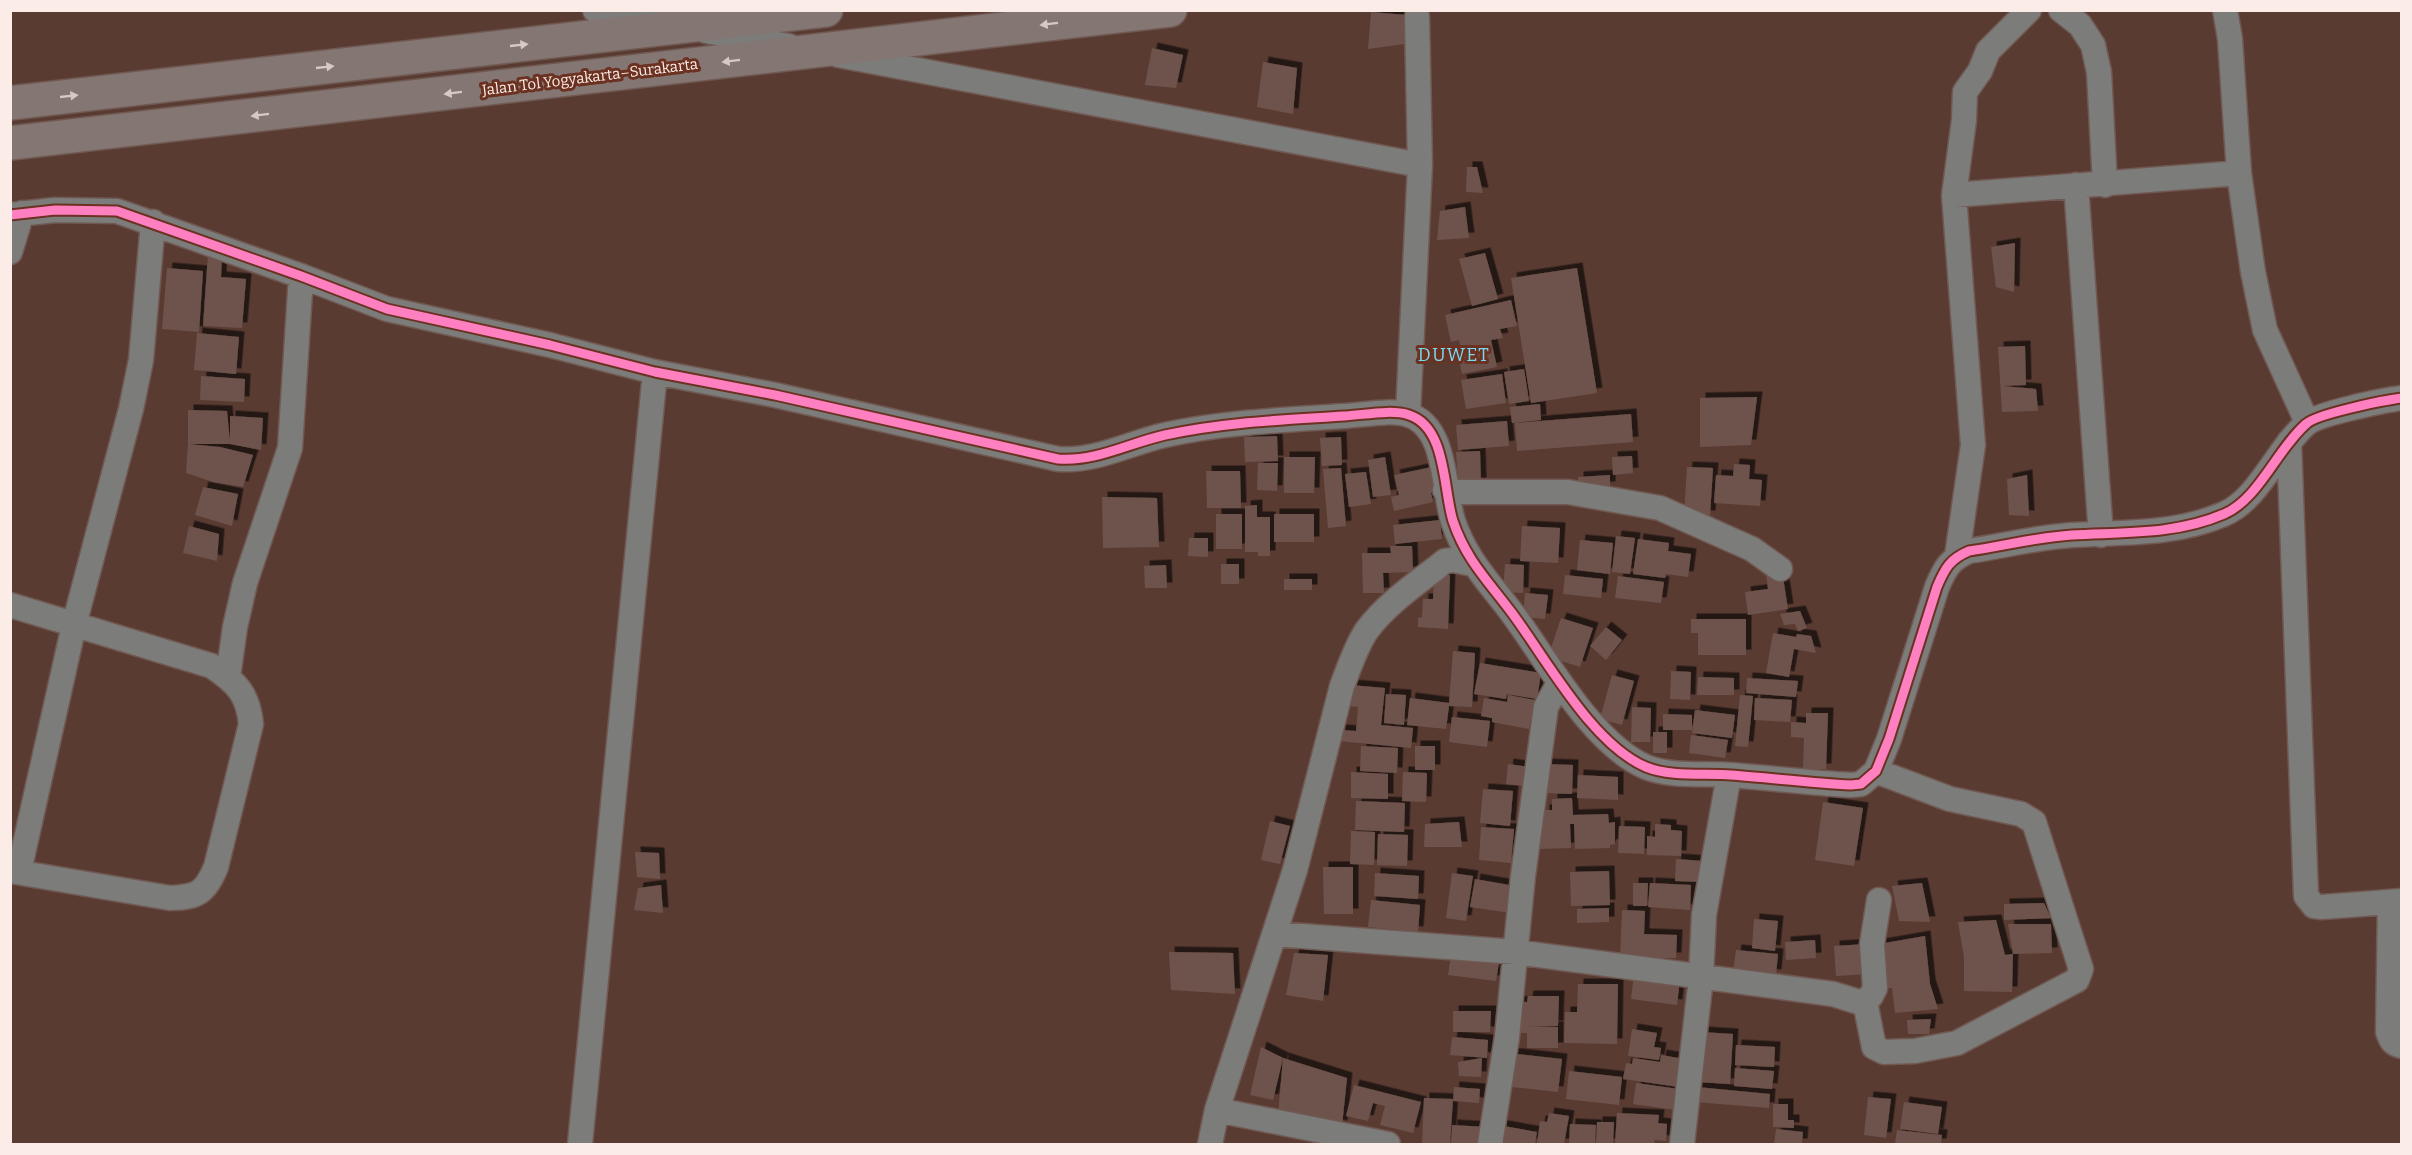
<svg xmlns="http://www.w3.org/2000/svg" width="2412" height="1155" font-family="Bitter,serif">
<defs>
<filter id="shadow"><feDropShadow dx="5.5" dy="-5.5" stdDeviation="0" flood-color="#0009"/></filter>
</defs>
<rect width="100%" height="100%" fill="#5a3b32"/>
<path fill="#6d534c" filter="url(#shadow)" d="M 1371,12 L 1407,15 L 1404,44 L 1368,49 Z
M 1152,48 L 1183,55 L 1176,88 L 1145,85 Z
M 1263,62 L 1297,68 L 1293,114 L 1257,107 Z
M 1467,167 L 1477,167 L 1483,193 L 1466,192 Z
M 1465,207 L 1469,238 L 1437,240 L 1440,211 Z
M 2015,243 L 2014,292 L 1996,287 L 1991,247 Z
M 1485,253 L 1498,299 L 1472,306 L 1459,259 Z
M 208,254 L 222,255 L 221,277 L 246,279 L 242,328 L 203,326 Z
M 167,268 L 203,271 L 199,332 L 162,329 Z
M 1577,268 L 1597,393 L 1531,403 L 1511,278 Z
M 1511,300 L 1517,326 L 1500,329 L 1503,338 L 1491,340 L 1497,367 L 1462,374 L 1459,360 L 1463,359 L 1459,340 L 1451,342 L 1445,315 Z
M 197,333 L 239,337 L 236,374 L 194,370 Z
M 2025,346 L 2026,385 L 2002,386 L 2036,389 L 2038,411 L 2002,412 L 1998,347 Z
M 1524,369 L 1529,401 L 1509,404 L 1504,372 Z
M 1502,374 L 1506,403 L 1466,409 L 1461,380 Z
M 201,376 L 245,379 L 244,402 L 200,400 Z
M 1757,397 L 1751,445 L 1700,447 L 1700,398 Z
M 1540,404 L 1541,420 L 1512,423 L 1510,407 Z
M 188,410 L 227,411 L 230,442 L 230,416 L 263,418 L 261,450 L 230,444 L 188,444 Z
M 1631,414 L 1633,442 L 1517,451 L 1515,423 Z
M 1507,421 L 1509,446 L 1458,450 L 1456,425 Z
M 1277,436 L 1278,461 L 1245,462 L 1244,437 Z
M 1341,437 L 1342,465 L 1322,466 L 1320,438 Z
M 188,444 L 220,447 L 253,455 L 243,487 L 213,482 L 186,473 Z
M 1480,451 L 1481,483 L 1458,483 L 1456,452 Z
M 1632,456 L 1633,473 L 1613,475 L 1612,457 Z
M 1284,457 L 1315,457 L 1314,493 L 1284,493 Z
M 1385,457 L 1391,495 L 1373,497 L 1368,460 Z
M 1258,463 L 1278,463 L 1277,491 L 1257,490 Z
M 1734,464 L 1750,465 L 1749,479 L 1762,480 L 1760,506 L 1714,503 L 1716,475 L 1733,476 Z
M 1432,467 L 1437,492 L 1431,493 L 1433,502 L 1394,511 L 1391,497 L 1399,495 L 1394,475 Z
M 1687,467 L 1713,468 L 1710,516 L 1684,515 Z
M 1341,468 L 1346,526 L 1328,528 L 1323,469 Z
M 1206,471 L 1240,471 L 1241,508 L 1207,508 Z
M 1366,472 L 1371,504 L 1349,507 L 1345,474 Z
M 1610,475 L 1610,487 L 1578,488 L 1578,477 Z
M 2027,475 L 2029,516 L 2009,515 L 2007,479 Z
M 203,487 L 238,494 L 232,526 L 195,515 Z
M 1102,497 L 1157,498 L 1159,547 L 1103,548 Z
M 1257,505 L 1257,517 L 1270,517 L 1270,556 L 1258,556 L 1258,552 L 1245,552 L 1245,506 Z
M 1216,514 L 1242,514 L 1242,549 L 1216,549 Z
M 1274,514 L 1314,514 L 1314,542 L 1274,542 Z
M 1440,520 L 1442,539 L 1395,544 L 1393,525 Z
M 189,526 L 219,534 L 217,561 L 183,553 Z
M 1522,526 L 1560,528 L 1558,563 L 1520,561 Z
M 1616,536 L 1635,538 L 1630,574 L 1612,572 Z
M 1189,538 L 1208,538 L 1208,557 L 1188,556 Z
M 1638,539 L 1669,543 L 1668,551 L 1691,554 L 1688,577 L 1666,574 L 1665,578 L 1633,574 Z
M 1580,540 L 1613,543 L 1610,574 L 1577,570 Z
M 1390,546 L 1412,546 L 1413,572 L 1383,573 L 1384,593 L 1363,593 L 1362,553 L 1391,553 Z
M 1221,564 L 1239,564 L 1239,584 L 1221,584 Z
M 1505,564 L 1524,565 L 1523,593 L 1503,592 Z
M 1166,565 L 1167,588 L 1145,588 L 1144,566 Z
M 1782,571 L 1788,609 L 1748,615 L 1745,592 L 1768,589 L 1766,573 Z
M 1434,575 L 1450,575 L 1448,629 L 1418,627 L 1418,618 L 1422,617 L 1423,599 L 1433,599 Z
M 1565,575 L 1603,579 L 1601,598 L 1563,594 Z
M 1618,576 L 1664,582 L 1661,603 L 1615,598 Z
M 1284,579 L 1312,579 L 1312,590 L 1284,590 Z
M 1525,593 L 1548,595 L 1545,619 L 1523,617 Z
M 1800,611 L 1807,628 L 1798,631 L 1795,624 L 1784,625 L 1780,614 Z
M 1561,618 L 1593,628 L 1580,667 L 1548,657 Z
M 1691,619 L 1746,619 L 1746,655 L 1698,655 L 1698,633 L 1691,633 Z
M 1606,627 L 1622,640 L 1606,660 L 1590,646 Z
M 1773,633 L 1796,637 L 1797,634 L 1811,636 L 1816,653 L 1794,649 L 1789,677 L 1766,673 Z
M 1453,651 L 1475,653 L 1472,707 L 1449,706 L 1446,729 L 1407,725 L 1410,698 L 1449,703 Z
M 1480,663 L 1541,673 L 1537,699 L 1507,694 L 1506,699 L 1474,694 Z
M 1671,671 L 1691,672 L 1690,700 L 1670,699 Z
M 1612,675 L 1634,681 L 1622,725 L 1600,719 Z
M 1698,677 L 1734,678 L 1734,695 L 1697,695 Z
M 1747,678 L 1798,681 L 1796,697 L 1746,693 Z
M 1350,685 L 1385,688 L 1381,725 L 1413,728 L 1411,748 L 1339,741 L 1340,730 L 1356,731 L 1358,707 L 1348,706 Z
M 1386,694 L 1406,695 L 1404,725 L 1384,723 Z
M 1508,695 L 1535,700 L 1529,729 L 1492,722 L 1492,718 L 1481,716 L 1484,698 L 1507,702 Z
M 1740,695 L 1753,696 L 1748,747 L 1735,746 Z
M 1755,698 L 1792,700 L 1790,722 L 1754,720 Z
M 1632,707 L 1651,708 L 1650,742 L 1631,742 Z
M 1695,710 L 1735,715 L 1732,738 L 1692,733 Z
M 1806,713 L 1828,713 L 1826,769 L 1803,769 L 1804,738 L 1791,737 L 1791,722 L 1806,723 Z
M 1663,714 L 1692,715 L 1692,730 L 1663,730 Z
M 1452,717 L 1490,721 L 1487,747 L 1449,742 Z
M 1653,732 L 1667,732 L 1667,753 L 1653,753 Z
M 1691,735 L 1728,740 L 1725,758 L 1689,753 Z
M 1361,746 L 1398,748 L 1397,773 L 1360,771 Z
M 1415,746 L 1435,746 L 1435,770 L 1415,770 Z
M 1508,764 L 1529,767 L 1527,786 L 1506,784 Z
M 1545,764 L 1573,765 L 1572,794 L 1543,793 Z
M 1351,772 L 1388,774 L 1388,799 L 1351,798 Z
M 1403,772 L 1427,773 L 1426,802 L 1402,801 Z
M 1578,775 L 1618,777 L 1618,800 L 1577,798 Z
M 1483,789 L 1513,791 L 1510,826 L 1480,823 Z
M 1572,798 L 1573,815 L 1608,814 L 1609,823 L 1615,822 L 1615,844 L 1610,845 L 1610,848 L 1575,849 L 1574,824 L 1570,824 L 1571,848 L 1537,849 L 1535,819 L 1544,819 L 1544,810 L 1552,810 L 1552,799 Z
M 1356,801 L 1405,803 L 1404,832 L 1355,830 Z
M 1823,802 L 1863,808 L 1854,866 L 1815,860 Z
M 1270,821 L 1290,826 L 1280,864 L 1261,860 Z
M 1459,822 L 1462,847 L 1424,847 L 1425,824 Z
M 1655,824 L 1671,825 L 1671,830 L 1682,831 L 1681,856 L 1647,855 L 1647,836 L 1655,837 Z
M 1619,826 L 1645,827 L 1644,854 L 1618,853 Z
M 1481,827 L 1514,829 L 1511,863 L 1479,860 Z
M 1351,831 L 1375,832 L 1374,865 L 1350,864 Z
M 1378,834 L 1408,835 L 1407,866 L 1377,865 Z
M 635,852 L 659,853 L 660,879 L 637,877 Z
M 1676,859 L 1703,861 L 1702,882 L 1675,881 Z
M 1323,867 L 1353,867 L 1353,914 L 1324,914 Z
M 1609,871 L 1610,905 L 1571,906 L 1570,872 Z
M 1375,873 L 1419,876 L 1418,899 L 1374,896 Z
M 1452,873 L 1473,876 L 1466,921 L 1446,918 Z
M 1475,879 L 1515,886 L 1511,913 L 1470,907 Z
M 1633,883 L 1648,883 L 1647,906 L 1633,906 Z
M 1650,883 L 1691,885 L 1690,910 L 1648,907 Z
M 1922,883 L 1930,922 L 1899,921 L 1892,886 Z
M 661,885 L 663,913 L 634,910 L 638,888 Z
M 1371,900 L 1420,905 L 1418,932 L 1368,927 Z
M 2044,903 L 2051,918 L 2004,920 L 2004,904 Z
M 1609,908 L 1609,922 L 1577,923 L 1577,909 Z
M 1622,910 L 1645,911 L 1644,934 L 1677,935 L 1676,958 L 1620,958 Z
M 1754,919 L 1778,921 L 1775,951 L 1752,948 Z
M 1996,920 L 2005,955 L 2013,954 L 2012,992 L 1964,991 L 1964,957 L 1958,922 Z
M 2008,924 L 2051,924 L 2052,953 L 2013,954 Z
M 1925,936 L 1930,984 L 1938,1009 L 1895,1013 L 1892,988 L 1883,988 L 1879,944 Z
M 1815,940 L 1816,958 L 1786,960 L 1785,942 Z
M 1867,944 L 1869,974 L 1836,976 L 1834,946 Z
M 1452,950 L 1500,956 L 1496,981 L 1448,975 Z
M 1736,950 L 1778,954 L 1776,975 L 1733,971 Z
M 1169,952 L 1233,953 L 1235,994 L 1171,990 Z
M 1294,953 L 1328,955 L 1323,1001 L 1286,995 Z
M 1634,974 L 1680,979 L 1677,1005 L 1631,999 Z
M 1578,984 L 1618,984 L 1617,1044 L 1564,1043 L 1565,1012 L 1577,1012 Z
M 1528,996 L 1559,996 L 1558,1026 L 1527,1027 L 1558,1027 L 1558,1048 L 1527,1048 L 1527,1033 L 1511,1033 L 1512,1001 L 1527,1002 Z
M 1453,1011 L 1491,1011 L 1490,1032 L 1453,1032 Z
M 1931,1019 L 1929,1034 L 1908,1034 L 1907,1020 Z
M 1632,1029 L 1657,1033 L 1654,1047 L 1661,1048 L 1659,1060 L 1628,1056 Z
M 1701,1032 L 1733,1034 L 1730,1084 L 1697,1082 Z
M 1452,1037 L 1488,1040 L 1487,1058 L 1450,1055 Z
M 1736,1045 L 1775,1047 L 1774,1067 L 1735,1065 Z
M 1261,1047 L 1283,1058 L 1273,1100 L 1250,1095 Z
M 1507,1053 L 1562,1059 L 1558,1092 L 1503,1086 Z
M 1661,1055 L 1690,1060 L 1686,1088 L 1623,1079 L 1626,1063 L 1632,1064 L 1633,1058 L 1660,1062 Z
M 1283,1058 L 1347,1078 L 1342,1126 L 1278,1115 Z
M 1482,1058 L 1481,1077 L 1459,1076 L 1458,1062 Z
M 1735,1068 L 1774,1071 L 1772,1089 L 1734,1086 Z
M 1569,1071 L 1622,1077 L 1619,1105 L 1566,1099 Z
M 1636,1083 L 1686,1090 L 1683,1111 L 1633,1104 Z
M 1354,1085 L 1421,1102 L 1413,1133 L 1380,1125 L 1385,1106 L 1373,1103 L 1368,1121 L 1346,1116 Z
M 1454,1087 L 1480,1089 L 1479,1103 L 1453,1101 Z
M 1697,1087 L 1770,1094 L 1769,1108 L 1695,1102 Z
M 1868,1097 L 1891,1099 L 1886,1138 L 1864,1135 Z
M 1424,1098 L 1453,1099 L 1450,1144 L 1422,1144 Z
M 1904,1102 L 1942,1107 L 1938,1134 L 1900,1129 Z
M 1773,1104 L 1788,1104 L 1788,1120 L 1794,1120 L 1794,1128 L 1773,1127 Z
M 1549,1113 L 1569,1116 L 1564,1144 L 1537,1144 L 1540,1121 L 1547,1122 Z
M 1617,1113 L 1659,1115 L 1658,1123 L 1667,1124 L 1666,1141 L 1655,1140 L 1654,1144 L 1615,1144 Z
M 1597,1122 L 1614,1122 L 1613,1144 L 1596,1144 Z
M 1570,1124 L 1596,1125 L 1595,1144 L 1569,1144 Z
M 1452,1125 L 1486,1127 L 1485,1144 L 1451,1144 Z
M 1498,1125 L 1537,1132 L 1535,1144 L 1495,1144 Z
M 1776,1129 L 1803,1132 L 1802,1144 L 1774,1144 Z
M 1897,1130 L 1942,1135 L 1941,1144 L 1895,1144 Z"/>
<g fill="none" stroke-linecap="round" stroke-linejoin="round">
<g stroke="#705952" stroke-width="27">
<path id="minor" d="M 595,10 L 657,22
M 2061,10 L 2080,25 L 2093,45 L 2099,72 L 2105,185
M 2225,10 L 2230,39 L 2239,173 L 2253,272 L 2265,330 L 2307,422
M 706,31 L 789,46
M 838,55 L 1420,165
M 2076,185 L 2101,535
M 1954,195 L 2239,173
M 10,215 L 55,210 L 117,211 L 301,276 L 387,309 L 550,345 L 655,372 L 775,395 L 1058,459 C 1096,462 1129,443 1165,435 C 1224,422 1284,420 1344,416 C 1364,415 1391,409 1409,415 C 1447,427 1443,490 1453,521 C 1466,560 1489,582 1512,613 C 1547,660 1592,744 1646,767 C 1670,777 1705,773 1731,775 C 1771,778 1811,783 1851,785 L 1861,784 L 1876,771 L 1889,739 L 1937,587 C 1945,568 1950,559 1969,551 C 2003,546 2038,537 2072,535 C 2124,532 2175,535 2224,514 C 2259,499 2277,449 2306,424 C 2316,414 2385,400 2402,398
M 10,252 L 22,213
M 1408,414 L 1420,165 L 1417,17
M 2289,442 L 2306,896 L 2314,906 L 2322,907 L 2402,901
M 1445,490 L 1464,492 L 1568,492 L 1660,508 L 1752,549 L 1780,569
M 1957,556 L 1973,445 L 1954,195 L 1964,120 L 1965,92 L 1980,71 L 1988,51 L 2029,10
M 10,605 L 212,666 C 237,683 248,694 251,724 L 216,867 C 205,893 198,897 170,898 L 10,871
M 228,677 L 235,627 L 245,583 L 290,448 L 301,276
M 19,871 L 74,625 L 131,409 L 141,360 L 153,222
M 2390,902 L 2388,1032 C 2391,1041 2393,1044 2402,1046
M 1275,934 L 1515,952 L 1833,994 L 1862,1003 L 1866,1007 L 1874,1047 L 1884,1052 L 1915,1051 L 1957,1043 L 2077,980 L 2081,969 L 2034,822 L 2021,814 L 1950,799 L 1876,771
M 1862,1003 L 1871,996 L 1875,988 L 1872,944 L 1879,900
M 1217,1110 L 1388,1144
M 580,1144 L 655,372
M 1210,1144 L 1217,1110 L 1295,870 L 1342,686 C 1349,668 1356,646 1367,630 C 1388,602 1419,582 1445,561 L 1453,560 L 1473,564
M 1490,1144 L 1507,1037 L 1523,876 L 1546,707 L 1559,683
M 1682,1144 L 1701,978 L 1704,915 L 1729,775"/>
</g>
<g stroke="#705952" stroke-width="36">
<path id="motorway" d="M 10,103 L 826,10
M 10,143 L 1170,10"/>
</g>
<use href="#minor" stroke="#7c7c7b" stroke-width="24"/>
<use href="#motorway" stroke="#847672" stroke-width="33"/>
<g stroke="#6b3121" stroke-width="13">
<path id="cycleway" d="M 10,215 L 55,210 L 117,211 L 301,276 L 387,309 L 550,345 L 655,372 L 775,395 L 1058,459 C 1096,462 1129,443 1165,435 C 1224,422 1284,420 1344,416 C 1364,415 1391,409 1409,415 C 1447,427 1443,490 1453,521 C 1466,560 1489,582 1512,613 C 1547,660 1592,744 1646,767 C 1670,777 1705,773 1731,775 C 1771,778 1811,783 1851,785 L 1861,784 L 1876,771 L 1889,739 L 1937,587 C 1945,568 1950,559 1969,551 C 2003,546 2038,537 2072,535 C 2124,532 2175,535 2224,514 C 2259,499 2277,449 2306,424 C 2316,414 2385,400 2402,398"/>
</g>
<use href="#cycleway" stroke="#ff80c0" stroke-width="9"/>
</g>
<defs><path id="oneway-solid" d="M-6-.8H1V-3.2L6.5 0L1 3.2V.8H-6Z" transform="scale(1.5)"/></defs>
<g fill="#d7c9c4">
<use href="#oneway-solid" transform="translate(1049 24) rotate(173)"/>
<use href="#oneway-solid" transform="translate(519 45) rotate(-6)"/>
<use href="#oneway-solid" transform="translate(731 61) rotate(173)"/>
<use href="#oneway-solid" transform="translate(325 67) rotate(-6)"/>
<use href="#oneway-solid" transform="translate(453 93) rotate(173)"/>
<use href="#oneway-solid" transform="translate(69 96) rotate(-6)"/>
<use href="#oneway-solid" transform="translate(260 115) rotate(173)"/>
</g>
<g text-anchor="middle" stroke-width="6" stroke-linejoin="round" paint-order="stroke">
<g font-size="15" fill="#fbece7" stroke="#6b3121">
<text transform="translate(590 77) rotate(-7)" y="5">Jalan Tol Yogyakarta–Surakarta</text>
</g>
<g font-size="18" letter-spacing="1.5" fill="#76daf3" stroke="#6b3121">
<text x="1454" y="361">DUWET</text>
</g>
</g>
<rect width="2412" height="1155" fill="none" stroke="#fbece7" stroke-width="24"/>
</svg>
